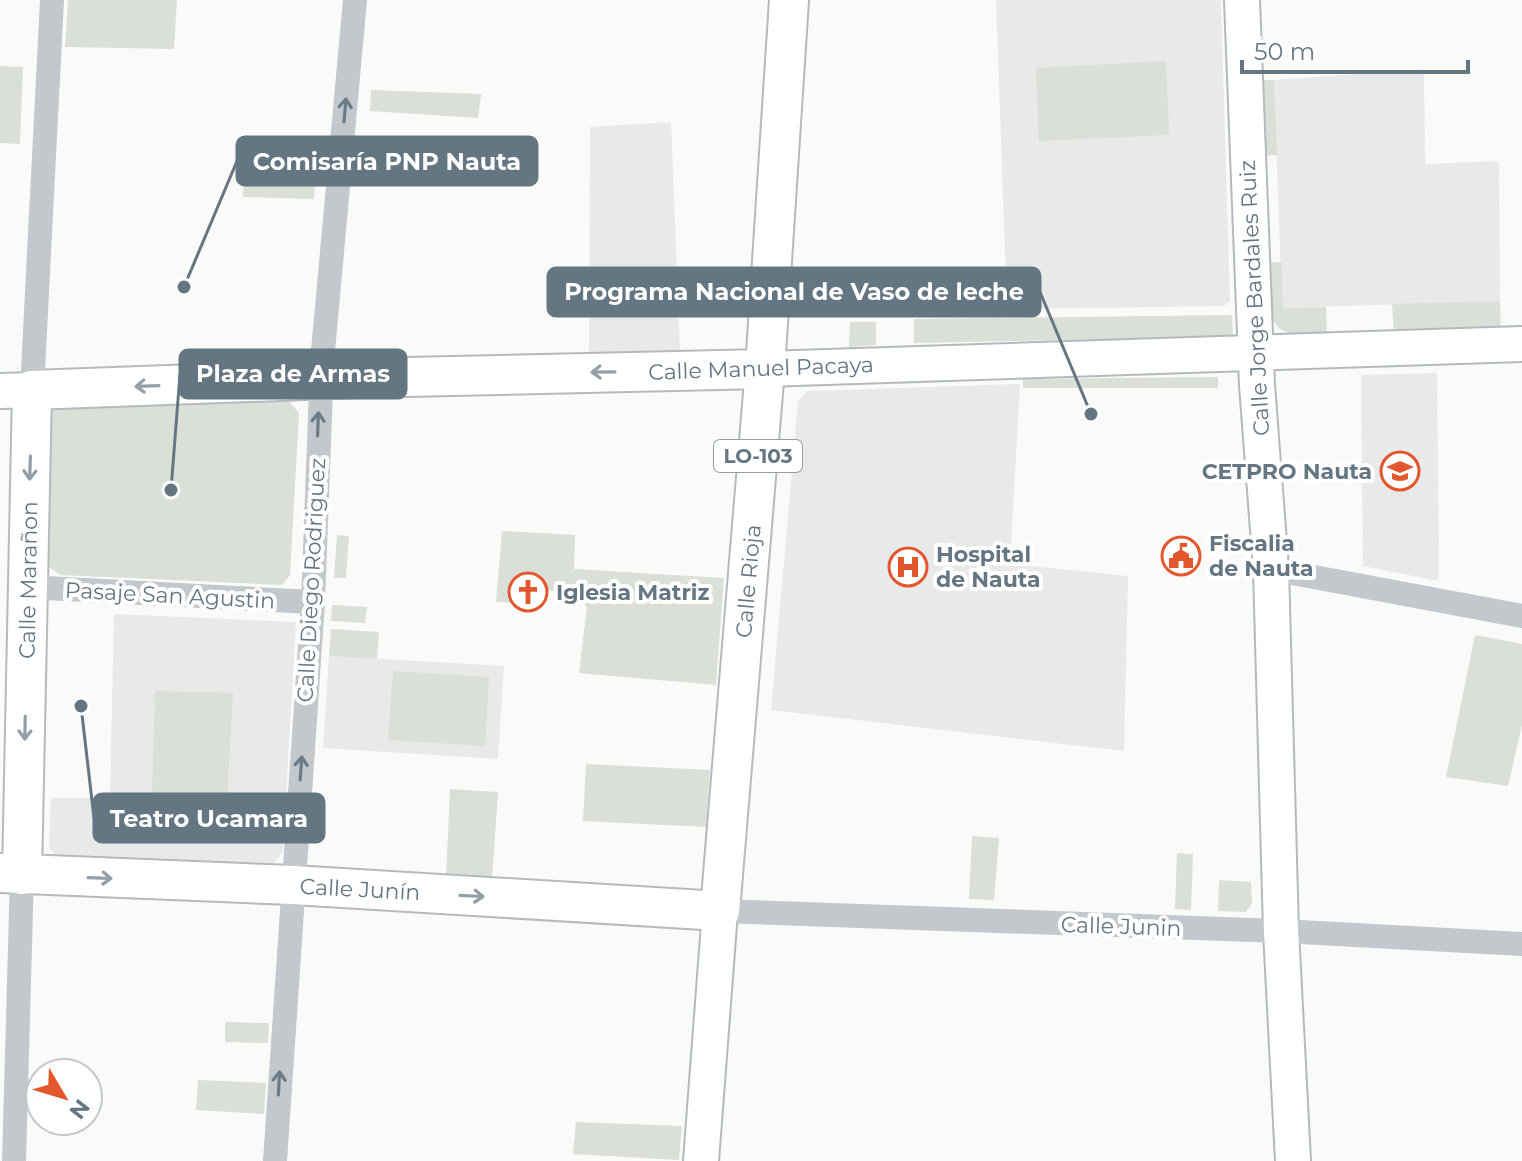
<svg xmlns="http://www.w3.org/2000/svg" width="1522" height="1161" font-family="Montserrat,sans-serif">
<rect width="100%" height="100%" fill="#fafaf8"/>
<path fill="#e8e9e9" d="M 996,0 L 1221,0 L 1230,301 L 1224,306 L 1007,309 Z
M 1424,69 L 1425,164 L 1499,161 L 1500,301 L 1282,308 L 1274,80 Z
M 671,122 L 680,351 L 589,354 L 590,127 Z
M 1437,373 L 1439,575 L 1438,581 L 1363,566 L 1361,375 Z
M 1020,384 L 1010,564 L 1128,576 L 1124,751 L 771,710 L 798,401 L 807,391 Z
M 114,614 L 296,622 L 283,852 L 272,865 L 58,857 L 49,848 L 51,798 L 110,798 Z
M 329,656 L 504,666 L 498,759 L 323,748 Z"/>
<path fill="#dadfd7" d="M 68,0 L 177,0 L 174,49 L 65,47 Z
M 1166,61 L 1169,135 L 1039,141 L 1036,68 Z
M 0,66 L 23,67 L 20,144 L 0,143 Z
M 1261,80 L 1274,80 L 1277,155 L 1263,156 Z
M 371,90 L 481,94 L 478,118 L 370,111 Z
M 244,173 L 316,173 L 314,199 L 243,197 Z
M 1281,262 L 1283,308 L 1326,307 L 1327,336 C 1261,338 1271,319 1266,263 Z
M 1500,301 L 1501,331 L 1394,334 L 1392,304 Z
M 1232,315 L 1233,337 L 914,343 L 914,319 Z
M 850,322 L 876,322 L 876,345 L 849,347 Z
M 1218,377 L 1218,388 L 1023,388 L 1023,379 Z
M 287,399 L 299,413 L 290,575 L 282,585 L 60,575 L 45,564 L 48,415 L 54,405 Z
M 502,531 L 575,535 L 574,569 L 724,578 L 716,685 L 579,673 L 587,607 L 575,593 L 515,587 L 514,603 L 496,602 Z
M 337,535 L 349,536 L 346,578 L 334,578 Z
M 332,605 L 367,607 L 365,623 L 331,621 Z
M 331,629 L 379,632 L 377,659 L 329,656 Z
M 1475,635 L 1522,644 L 1522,725 L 1508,786 L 1446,777 Z
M 393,671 L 489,677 L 485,746 L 388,740 Z
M 155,691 L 233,693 L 227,797 L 152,793 Z
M 586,764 L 710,770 L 706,827 L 583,821 Z
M 450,789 L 498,792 L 492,880 L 446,877 Z
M 972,836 L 999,838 L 994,900 L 969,899 Z
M 1177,853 L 1193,854 L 1191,910 L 1175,909 Z
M 1219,880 L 1251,882 L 1252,904 L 1246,912 L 1218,911 Z
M 225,1022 L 269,1023 L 268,1043 L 225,1042 Z
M 198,1080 L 266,1083 L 264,1114 L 196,1110 Z
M 576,1122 L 682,1126 L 679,1160 L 573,1154 Z"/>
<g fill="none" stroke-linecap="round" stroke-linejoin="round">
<g stroke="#b3babf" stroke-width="38">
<path id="secondary" d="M 1242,0 L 1257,385 L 1271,569 L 1281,931 L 1293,1161
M 765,369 L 1522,344
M 0,391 L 32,390
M 701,1161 L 720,911"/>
</g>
<g stroke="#b5babe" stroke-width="42">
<path id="primary" d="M 0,873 L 293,885 L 720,911 L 765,369 L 789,0
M 22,875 L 32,390 L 361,378 L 765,369"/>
</g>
<path stroke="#c3c8cc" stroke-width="24" d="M 32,390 L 52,0
M 1271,569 L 1522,616
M 27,587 L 313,602
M 720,911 L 1281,931 L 1522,944
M 14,1161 L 22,875
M 275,1161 L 313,602 L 322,362 L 355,0"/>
<use href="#secondary" stroke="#fff" stroke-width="34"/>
<use href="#primary" stroke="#fff" stroke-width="38"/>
</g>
<defs><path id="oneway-shaft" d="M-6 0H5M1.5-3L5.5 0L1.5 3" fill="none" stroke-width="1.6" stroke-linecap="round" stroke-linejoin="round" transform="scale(2)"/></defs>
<g stroke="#6a7a87">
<use href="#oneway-shaft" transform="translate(345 110) rotate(-85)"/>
<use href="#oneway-shaft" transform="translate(318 424) rotate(-88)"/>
<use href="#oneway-shaft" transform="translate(301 768) rotate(-86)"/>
<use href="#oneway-shaft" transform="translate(279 1083) rotate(-87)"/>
</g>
<g stroke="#939fa8">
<use href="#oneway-shaft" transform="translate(603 372) rotate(179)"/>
<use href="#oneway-shaft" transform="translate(147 386) rotate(178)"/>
<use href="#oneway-shaft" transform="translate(30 468) rotate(92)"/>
<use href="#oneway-shaft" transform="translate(25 728) rotate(91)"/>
<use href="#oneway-shaft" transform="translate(100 878) rotate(2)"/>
<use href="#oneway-shaft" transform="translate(472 896) rotate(3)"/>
</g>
<defs>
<g id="university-ring" transform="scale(2)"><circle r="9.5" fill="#fff" stroke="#e4572e" stroke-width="1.5"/><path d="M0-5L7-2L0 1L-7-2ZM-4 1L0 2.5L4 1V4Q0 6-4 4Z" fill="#e4572e"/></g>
<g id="civic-ring" transform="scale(2)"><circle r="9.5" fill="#fff" stroke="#e4572e" stroke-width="1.5"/><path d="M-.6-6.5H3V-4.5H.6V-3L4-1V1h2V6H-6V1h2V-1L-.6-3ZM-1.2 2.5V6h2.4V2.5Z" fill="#e4572e"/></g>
<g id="hospital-ring" transform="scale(2)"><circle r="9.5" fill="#fff" stroke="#e4572e" stroke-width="1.5"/><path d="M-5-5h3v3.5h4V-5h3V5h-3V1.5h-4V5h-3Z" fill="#e4572e"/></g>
<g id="church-ring" transform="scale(2)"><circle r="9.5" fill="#fff" stroke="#e4572e" stroke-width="1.5"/><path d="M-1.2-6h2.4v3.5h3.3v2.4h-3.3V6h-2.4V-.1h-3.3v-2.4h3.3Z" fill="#e4572e"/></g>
</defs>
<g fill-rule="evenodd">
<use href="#university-ring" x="1400" y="471"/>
<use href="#civic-ring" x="1181" y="556"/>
<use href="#hospital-ring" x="908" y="567"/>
<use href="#church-ring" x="528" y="592"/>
</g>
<g text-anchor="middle" stroke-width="8" stroke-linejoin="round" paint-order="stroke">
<rect fill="#fff" stroke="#939fa8" stroke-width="2" x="714" y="440" width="88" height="32" rx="6"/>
<g font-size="20" font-weight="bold" fill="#657683">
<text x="758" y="463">LO-103</text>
</g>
<g font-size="22" fill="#657683" stroke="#fff">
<text transform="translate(1254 298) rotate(-93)" y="8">Calle Jorge Bardales Ruiz</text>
<text transform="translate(761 368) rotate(-2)" y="8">Calle Manuel Pacaya</text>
<text transform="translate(28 580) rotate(-89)" y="8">Calle Marañon</text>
<text transform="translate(311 580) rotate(-87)" y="8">Calle Diego Rodriguez</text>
<text transform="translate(748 581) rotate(-85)" y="8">Calle Rioja</text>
<text transform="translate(170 595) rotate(3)" y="8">Pasaje San Agustin</text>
<text transform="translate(360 889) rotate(3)" y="8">Calle Junín</text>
<text transform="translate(1121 926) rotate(2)" y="8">Calle Junin</text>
</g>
<g font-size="22" font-weight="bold" fill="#657683" stroke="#fff" text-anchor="start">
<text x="1372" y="479" text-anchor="end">CETPRO Nauta</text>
<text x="1209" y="551">Fiscalia<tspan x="1209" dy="25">de Nauta</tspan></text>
<text x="936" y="562">Hospital<tspan x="936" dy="25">de Nauta</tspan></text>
<text x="556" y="600">Iglesia Matriz</text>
</g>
</g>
<path fill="none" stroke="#657683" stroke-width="3" d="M184 287L237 161M1091 414L1040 292M171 490L180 374M81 706L94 818"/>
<g fill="#657683" stroke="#fff" stroke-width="3">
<circle cx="184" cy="287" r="8"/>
<circle cx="1091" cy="414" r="8"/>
<circle cx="171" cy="490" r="8"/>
<circle cx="81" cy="706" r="8"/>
</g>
<g fill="#657683" stroke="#657683" stroke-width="3">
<rect x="237" y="137" width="300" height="48" rx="8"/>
<rect x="548" y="268" width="492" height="48" rx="8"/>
<rect x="180" y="350" width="226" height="48" rx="8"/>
<rect x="94" y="794" width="230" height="48" rx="8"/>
</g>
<g font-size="24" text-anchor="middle" font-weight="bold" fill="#fff">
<text x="387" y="170">Comisaría PNP Nauta</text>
<text x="794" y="300">Programa Nacional de Vaso de leche</text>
<text x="293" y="382">Plaza de Armas</text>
<text x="209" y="827">Teatro Ucamara</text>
</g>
<g transform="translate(64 1097) rotate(128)"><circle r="38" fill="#ffffff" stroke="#c1c8cd" stroke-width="2"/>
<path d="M0-6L14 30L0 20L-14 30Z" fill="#e4572e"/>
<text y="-12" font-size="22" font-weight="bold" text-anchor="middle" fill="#657683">N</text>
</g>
<path d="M1242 60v12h226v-12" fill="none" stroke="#657683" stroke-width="4"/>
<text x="1254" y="60" font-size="24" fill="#657683" stroke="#ffffff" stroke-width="6" paint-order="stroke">50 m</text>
</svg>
